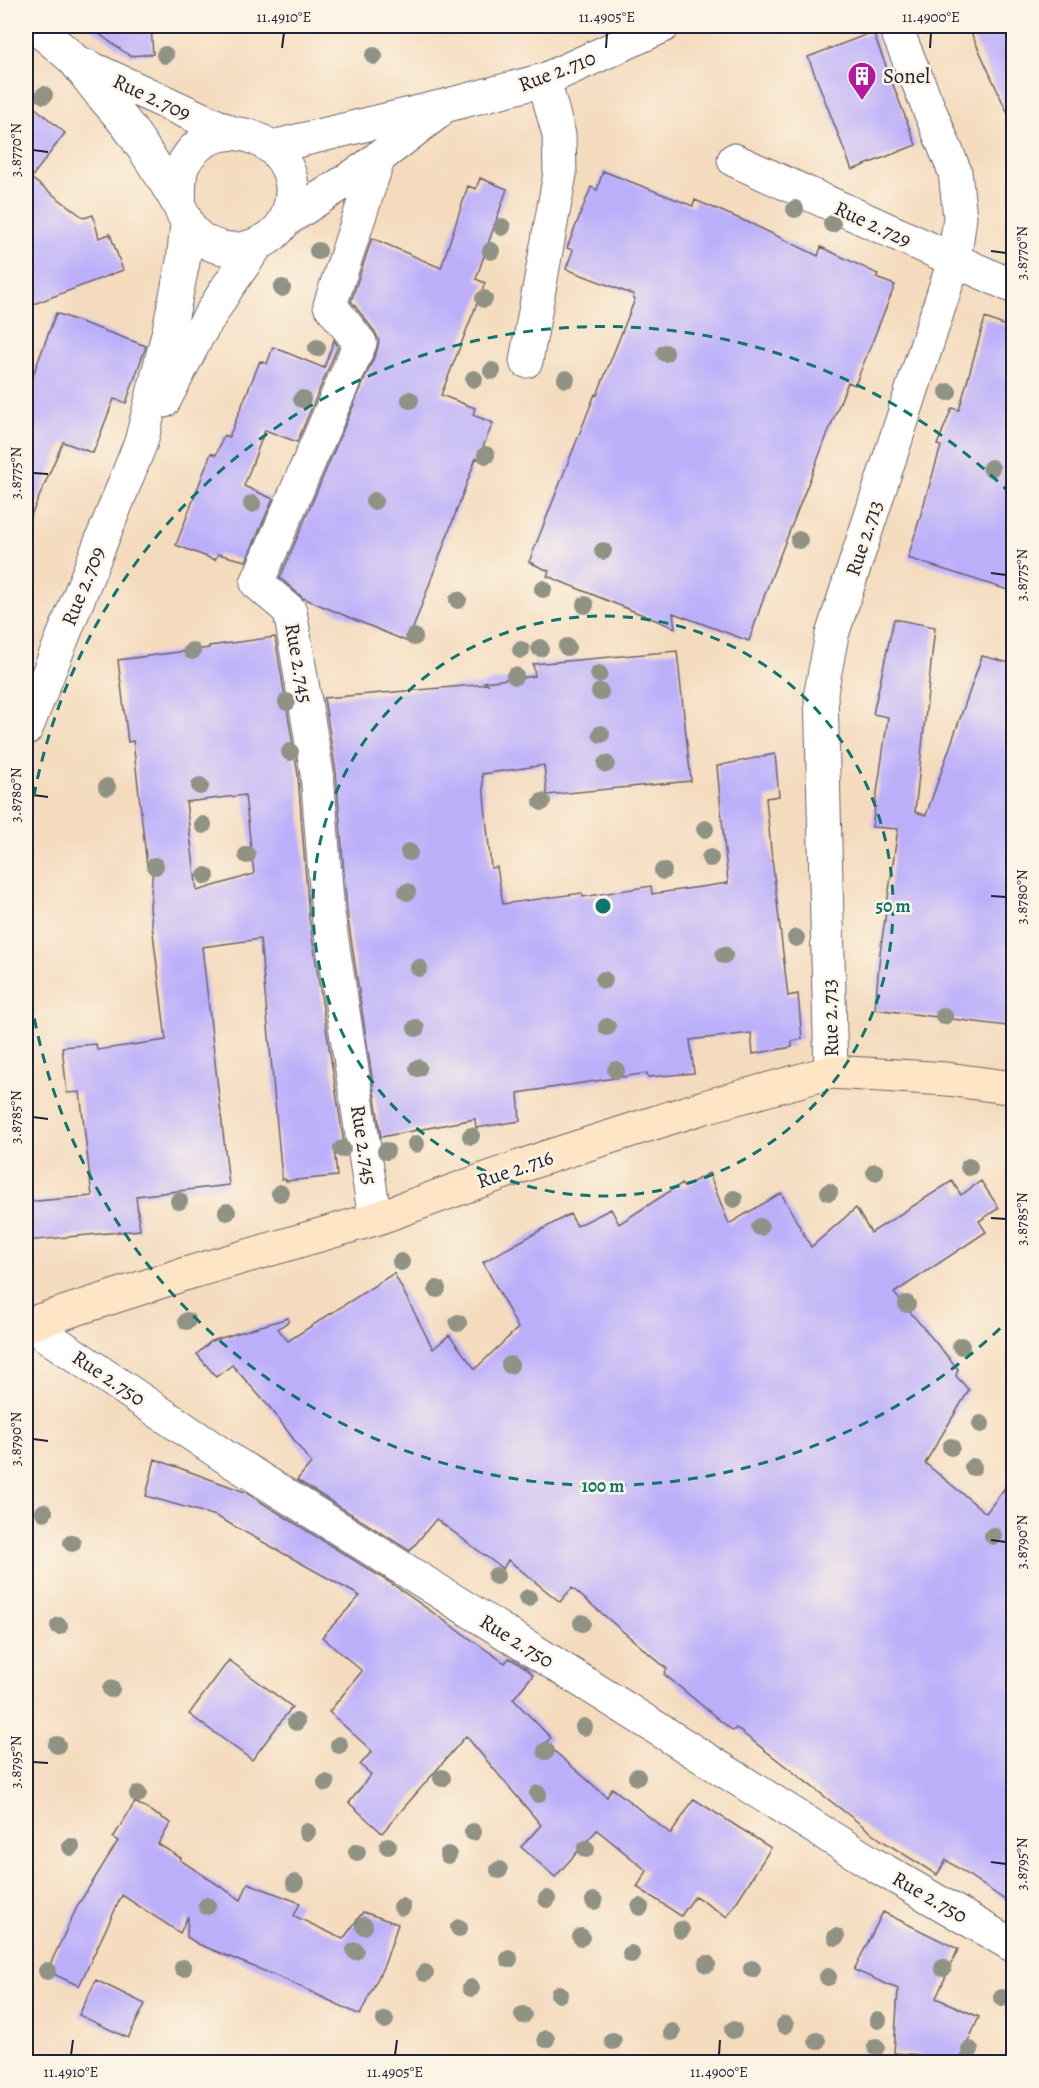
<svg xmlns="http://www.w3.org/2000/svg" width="1039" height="2088" font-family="Alegreya,serif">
<rect width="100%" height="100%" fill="#fcf5e5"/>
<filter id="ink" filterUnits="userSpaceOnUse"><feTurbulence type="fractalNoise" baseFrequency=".0167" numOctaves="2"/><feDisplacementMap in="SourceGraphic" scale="12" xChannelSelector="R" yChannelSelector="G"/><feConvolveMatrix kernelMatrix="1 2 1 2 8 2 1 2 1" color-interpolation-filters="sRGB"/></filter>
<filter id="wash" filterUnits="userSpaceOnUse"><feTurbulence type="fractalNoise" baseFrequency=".008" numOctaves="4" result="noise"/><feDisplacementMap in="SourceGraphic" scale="24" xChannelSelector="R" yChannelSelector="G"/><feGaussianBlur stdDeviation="1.35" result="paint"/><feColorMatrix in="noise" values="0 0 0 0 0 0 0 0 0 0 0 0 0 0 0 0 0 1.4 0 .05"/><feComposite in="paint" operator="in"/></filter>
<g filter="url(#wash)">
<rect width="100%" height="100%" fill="#f4dbbe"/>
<g id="blocks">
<path fill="#bcaffa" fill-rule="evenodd" d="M 88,26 L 151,26 L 153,54 L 130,56 Z
M 968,26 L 1014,26 L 1014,127 Z
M 873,32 L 916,145 L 852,170 L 808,57 Z
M 26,100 L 65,133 L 31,178 L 84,218 L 93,215 L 99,238 L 110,234 L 123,270 L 26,307 Z
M 603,171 L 693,206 L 695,200 L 752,224 L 818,256 L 821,247 L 878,274 L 876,278 L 895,285 L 855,385 L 848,382 L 766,591 L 749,641 L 673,613 L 675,628 L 547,576 L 549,571 L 529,562 L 595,394 L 597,395 L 635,299 L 633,298 L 634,295 L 566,269 L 573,250 L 567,248 L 591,187 L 597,190 Z
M 480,178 L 507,189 L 476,279 L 485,283 L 441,395 L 475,408 L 473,415 L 493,423 L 478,459 L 476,458 L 408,642 L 303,598 L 280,578 L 377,350 L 379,341 L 375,332 L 351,301 L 372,238 L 441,268 L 468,186 L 476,189 Z
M 56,313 L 146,346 L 126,403 L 114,399 L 93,453 L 63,442 L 26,527 L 26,394 Z
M 985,318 L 1014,329 L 1014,592 L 908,558 L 941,446 L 937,445 L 952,408 L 959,410 Z
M 334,340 L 338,346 L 297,442 L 265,430 L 244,486 L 273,499 L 246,561 L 218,554 L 215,560 L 176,545 L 211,453 L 216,455 L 224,435 L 229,437 L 260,361 L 267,364 L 273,347 L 324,368 Z
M 894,619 L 935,627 L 915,812 L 926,815 L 982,656 L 1014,664 L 1014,1027 L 875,1009 L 880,953 L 898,829 L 872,827 L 888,717 L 873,714 Z
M 275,637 L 298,775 L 309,917 L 344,1144 L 334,1146 L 337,1176 L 286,1181 L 285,1179 L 282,1179 L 260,939 L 202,947 L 229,1185 L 136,1196 L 140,1230 L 26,1241 L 26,1202 L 92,1196 L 80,1092 L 67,1093 L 62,1047 L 96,1044 L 97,1050 L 166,1040 L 150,908 L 153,865 L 147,866 L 133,741 L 128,742 L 118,660 L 209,648 L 209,646 ZM 245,795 L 254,874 L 197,891 L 186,802 Z
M 677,651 L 691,781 L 547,795 L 544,765 L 482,774 L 491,868 L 497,867 L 503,904 L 582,893 L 583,897 L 651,886 L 652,894 L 728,883 L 717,766 L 775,754 L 779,796 L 766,798 L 771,850 L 788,996 L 798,994 L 802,1039 L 792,1041 L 792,1047 L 753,1054 L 751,1033 L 690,1040 L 694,1073 L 648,1077 L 647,1073 L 518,1093 L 520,1121 L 476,1128 L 475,1119 L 381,1137 L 347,912 L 336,772 L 324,698 L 488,684 L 484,682 L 535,676 L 533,664 Z
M 709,1173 L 729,1224 L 781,1193 L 811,1247 L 856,1208 L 871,1233 L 952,1181 L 961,1195 L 981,1181 L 999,1208 L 979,1221 L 986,1232 L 894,1293 L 958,1369 L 956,1376 L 969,1390 L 925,1463 L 986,1513 L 1014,1476 L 1014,1906 L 946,1860 L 937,1875 L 881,1840 L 736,1728 L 733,1731 L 664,1674 L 667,1669 L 572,1588 L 560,1602 L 508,1560 L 503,1569 L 436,1519 L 410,1551 L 297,1480 L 311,1463 L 272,1410 L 232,1365 L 216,1377 L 197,1354 L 211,1341 L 288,1318 L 289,1321 L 278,1329 L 288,1341 L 394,1273 L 433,1349 L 449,1335 L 475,1369 L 518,1328 L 483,1262 L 570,1214 L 577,1226 L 611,1209 L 619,1224 L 681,1184 L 684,1187 Z
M 155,1459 L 245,1492 L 389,1582 L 505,1663 L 509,1658 L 526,1668 L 533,1675 L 513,1699 L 551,1738 L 545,1743 L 607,1797 L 612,1788 L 671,1834 L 694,1799 L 771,1848 L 727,1917 L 695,1896 L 681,1916 L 637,1887 L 647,1871 L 597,1830 L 555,1877 L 521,1847 L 541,1825 L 466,1736 L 382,1833 L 349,1803 L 371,1774 L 360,1765 L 372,1751 L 329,1712 L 362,1671 L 322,1637 L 360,1596 L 216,1516 L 146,1496 Z
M 229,1660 L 292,1707 L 252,1760 L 189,1714 Z
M 135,1802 L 171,1823 L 158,1844 L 181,1858 L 180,1860 L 241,1900 L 248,1883 L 300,1903 L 294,1916 L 343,1939 L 363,1912 L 398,1924 L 385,1963 L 360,2015 L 286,1980 L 198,1944 L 187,1937 L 188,1916 L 180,1933 L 122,1895 L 79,1986 L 47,1971 L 78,1905 L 118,1841 L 113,1838 Z
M 883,1912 L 958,1949 L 936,1998 L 979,2017 L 959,2062 L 918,2062 L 921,2055 L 894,2053 L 898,1989 L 854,1970 Z
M 96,1980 L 145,2004 L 128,2038 L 79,2015 Z"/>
</g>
</g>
<g filter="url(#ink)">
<use href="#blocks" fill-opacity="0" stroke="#6c6369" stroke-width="1.5"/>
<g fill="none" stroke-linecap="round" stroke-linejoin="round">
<g stroke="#6c6369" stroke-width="35">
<path id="street" d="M 34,26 C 46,36 60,47 72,58 C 82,69 91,82 100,93 C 112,107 125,121 135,136 C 150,158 166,182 179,205 C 185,218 189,230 201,239 C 215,248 233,252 249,247 C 266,242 282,231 288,213 C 313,144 216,101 183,165 C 178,176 180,194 179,206
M 82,64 L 232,133
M 272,147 L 448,105 L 544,80 L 663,26
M 734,160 L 1014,287
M 286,220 L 364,169 L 437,113
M 526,361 L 560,174 L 559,135 L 544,80
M 164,401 L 198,335 L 227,288 L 257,245
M 26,729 L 141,442 L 169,330 L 183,262 L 187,224
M 831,1072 L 821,692 L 832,635 L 954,261 L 960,217 L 955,172 L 895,26
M 375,1219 L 328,914 L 317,773 L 290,611 L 257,583 L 360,343 L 330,305 L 379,157
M 29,1324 L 230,1460 L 873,1864 L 1014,1946"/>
</g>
<g stroke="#6c6369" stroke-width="35">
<path id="secondary" d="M 26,1325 L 178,1276 L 375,1219 L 544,1158 L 704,1107 L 831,1072 L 947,1079 L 1014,1088"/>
</g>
<use href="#street" stroke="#fff" stroke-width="33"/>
<use href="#secondary" stroke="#fee5c5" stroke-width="33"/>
</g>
<g fill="#909284">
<circle cx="165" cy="55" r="9"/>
<circle cx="374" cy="56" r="9"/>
<circle cx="44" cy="95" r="9"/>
<circle cx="795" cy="209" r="9"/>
<circle cx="832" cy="224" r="9"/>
<circle cx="502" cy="227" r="9"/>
<circle cx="318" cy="251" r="9"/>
<circle cx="491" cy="251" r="9"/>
<circle cx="282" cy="288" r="9"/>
<circle cx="484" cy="299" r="9"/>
<circle cx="317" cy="348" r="9"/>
<circle cx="665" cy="353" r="9"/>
<circle cx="492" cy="371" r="9"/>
<circle cx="474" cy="379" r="9"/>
<circle cx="566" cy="379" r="9"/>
<circle cx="948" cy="392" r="9"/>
<circle cx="302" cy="399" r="9"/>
<circle cx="410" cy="400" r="9"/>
<circle cx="486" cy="455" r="9"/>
<circle cx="991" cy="468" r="9"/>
<circle cx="374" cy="501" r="9"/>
<circle cx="252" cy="504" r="9"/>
<circle cx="799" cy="540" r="9"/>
<circle cx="603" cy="551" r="9"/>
<circle cx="543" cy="589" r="9"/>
<circle cx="458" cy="600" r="9"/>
<circle cx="585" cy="605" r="9"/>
<circle cx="414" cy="637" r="9"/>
<circle cx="567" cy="647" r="9"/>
<circle cx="540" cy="648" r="9"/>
<circle cx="521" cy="650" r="9"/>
<circle cx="192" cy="651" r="9"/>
<circle cx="599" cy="674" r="9"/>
<circle cx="515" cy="676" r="9"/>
<circle cx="600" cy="692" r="9"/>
<circle cx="287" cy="702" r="9"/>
<circle cx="601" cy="734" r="9"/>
<circle cx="290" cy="752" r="9"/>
<circle cx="606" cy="764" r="9"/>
<circle cx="200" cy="786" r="9"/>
<circle cx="107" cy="787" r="9"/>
<circle cx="542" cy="802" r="9"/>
<circle cx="203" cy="825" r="9"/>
<circle cx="705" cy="829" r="9"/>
<circle cx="409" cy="852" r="9"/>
<circle cx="247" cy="855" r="9"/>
<circle cx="710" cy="858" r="9"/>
<circle cx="155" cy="866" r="9"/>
<circle cx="663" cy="871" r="9"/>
<circle cx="206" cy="876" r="9"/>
<circle cx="407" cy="892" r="9"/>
<circle cx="796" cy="938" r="9"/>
<circle cx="724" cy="955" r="9"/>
<circle cx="419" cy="968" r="9"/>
<circle cx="604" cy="980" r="9"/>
<circle cx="944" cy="1016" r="9"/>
<circle cx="607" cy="1027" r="9"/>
<circle cx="416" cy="1028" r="9"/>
<circle cx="418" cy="1068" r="9"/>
<circle cx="616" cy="1070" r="9"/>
<circle cx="471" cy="1136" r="9"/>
<circle cx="416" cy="1144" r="9"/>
<circle cx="342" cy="1149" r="9"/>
<circle cx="386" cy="1151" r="9"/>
<circle cx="969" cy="1167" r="9"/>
<circle cx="875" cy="1172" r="9"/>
<circle cx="829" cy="1192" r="9"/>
<circle cx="280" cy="1193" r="9"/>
<circle cx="734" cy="1199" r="9"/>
<circle cx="179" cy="1201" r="9"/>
<circle cx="227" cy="1212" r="9"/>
<circle cx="760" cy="1227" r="9"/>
<circle cx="401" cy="1262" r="9"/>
<circle cx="437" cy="1289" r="9"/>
<circle cx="907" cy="1304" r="9"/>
<circle cx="187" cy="1321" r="9"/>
<circle cx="458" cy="1323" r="9"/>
<circle cx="961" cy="1346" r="9"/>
<circle cx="510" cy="1365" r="9"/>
<circle cx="981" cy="1424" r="9"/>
<circle cx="951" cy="1447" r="9"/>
<circle cx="973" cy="1467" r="9"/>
<circle cx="44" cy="1512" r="9"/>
<circle cx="993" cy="1536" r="9"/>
<circle cx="72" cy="1543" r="9"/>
<circle cx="496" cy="1576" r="9"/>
<circle cx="528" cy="1598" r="9"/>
<circle cx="582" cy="1623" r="9"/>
<circle cx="59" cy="1626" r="9"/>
<circle cx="111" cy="1689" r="9"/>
<circle cx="296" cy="1722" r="9"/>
<circle cx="584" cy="1727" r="9"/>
<circle cx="57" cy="1745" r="9"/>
<circle cx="339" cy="1745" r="9"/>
<circle cx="546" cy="1751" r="9"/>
<circle cx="637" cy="1777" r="9"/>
<circle cx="442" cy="1778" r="9"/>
<circle cx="326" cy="1783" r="9"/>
<circle cx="138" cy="1794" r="9"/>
<circle cx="538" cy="1794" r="9"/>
<circle cx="307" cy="1832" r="9"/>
<circle cx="473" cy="1832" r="9"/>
<circle cx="388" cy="1846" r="9"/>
<circle cx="71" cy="1847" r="9"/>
<circle cx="586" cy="1849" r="9"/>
<circle cx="357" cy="1852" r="9"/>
<circle cx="448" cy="1855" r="9"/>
<circle cx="499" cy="1870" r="9"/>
<circle cx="295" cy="1883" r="9"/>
<circle cx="547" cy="1899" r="9"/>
<circle cx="594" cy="1901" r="9"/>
<circle cx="207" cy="1906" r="9"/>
<circle cx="402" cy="1907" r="9"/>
<circle cx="640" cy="1907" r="9"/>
<circle cx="364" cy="1926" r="9"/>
<circle cx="459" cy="1928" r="9"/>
<circle cx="681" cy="1930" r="9"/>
<circle cx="581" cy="1937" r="9"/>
<circle cx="836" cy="1937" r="9"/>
<circle cx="355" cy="1951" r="9"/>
<circle cx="631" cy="1954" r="9"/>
<circle cx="509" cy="1959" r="9"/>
<circle cx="707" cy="1964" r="9"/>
<circle cx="183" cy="1968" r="9"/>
<circle cx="943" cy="1968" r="9"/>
<circle cx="752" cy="1969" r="9"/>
<circle cx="47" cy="1971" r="9"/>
<circle cx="425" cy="1973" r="9"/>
<circle cx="828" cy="1977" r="9"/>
<circle cx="471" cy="1988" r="9"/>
<circle cx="559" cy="1994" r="9"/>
<circle cx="1002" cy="1998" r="9"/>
<circle cx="523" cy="2015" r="9"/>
<circle cx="385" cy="2020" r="9"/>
<circle cx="878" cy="2020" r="9"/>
<circle cx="785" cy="2025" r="9"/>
<circle cx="733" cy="2030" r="9"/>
<circle cx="672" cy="2032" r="9"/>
<circle cx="546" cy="2039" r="9"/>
<circle cx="613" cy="2041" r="9"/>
<circle cx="817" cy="2041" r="9"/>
<circle cx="876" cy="2047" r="9"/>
<circle cx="970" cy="2050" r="9"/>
</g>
</g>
<path fill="none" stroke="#22223b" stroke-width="2" d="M 282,48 L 284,33M 606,48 L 607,33M 930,48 L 931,33M 33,150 L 48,152M 991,251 L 1006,253M 33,473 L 48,474M 991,573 L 1006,575M 33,795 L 48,797M 991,896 L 1006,897M 33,1117 L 48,1119M 991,1218 L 1006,1219M 33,1439 L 48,1441M 991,1540 L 1006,1542M 33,1762 L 48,1763M 991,1862 L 1006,1864M 71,2055 L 73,2040M 395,2055 L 397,2040M 719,2055 L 720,2040"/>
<g fill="none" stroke="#0f766e" stroke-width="3" stroke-dasharray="10 8">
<circle cx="603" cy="906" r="290"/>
<path d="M1013 1316A580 580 0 0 1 26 962M26 850A580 580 0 0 1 1013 496"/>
</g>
<defs>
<g id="building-pin" transform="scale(1.5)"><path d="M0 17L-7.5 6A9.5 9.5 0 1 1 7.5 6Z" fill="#b5179e" stroke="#fcf5e5"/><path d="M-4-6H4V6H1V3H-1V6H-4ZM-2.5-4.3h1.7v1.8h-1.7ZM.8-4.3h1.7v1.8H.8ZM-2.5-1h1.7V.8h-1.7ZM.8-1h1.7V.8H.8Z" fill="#fff"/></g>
</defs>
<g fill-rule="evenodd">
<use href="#building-pin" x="862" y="76"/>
</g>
<g text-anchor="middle" stroke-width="5" stroke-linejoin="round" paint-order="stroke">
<g font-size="21" fill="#22223b" stroke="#fcf5e5">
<text transform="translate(557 71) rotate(-21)" y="7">Rue 2.710</text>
<text transform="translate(152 97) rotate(25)" y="7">Rue 2.709</text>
<text transform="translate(873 224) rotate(25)" y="7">Rue 2.729</text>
<text transform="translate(864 538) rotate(-72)" y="7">Rue 2.713</text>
<text transform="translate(83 586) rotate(-68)" y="7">Rue 2.709</text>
<text transform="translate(299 663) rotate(80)" y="7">Rue 2.745</text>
<text transform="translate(830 1018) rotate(-92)" y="7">Rue 2.713</text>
<text transform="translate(364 1145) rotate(81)" y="7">Rue 2.745</text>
<text transform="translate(515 1169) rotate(-19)" y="7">Rue 2.716</text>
<text transform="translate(109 1378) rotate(34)" y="7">Rue 2.750</text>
<text transform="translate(517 1641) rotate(32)" y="7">Rue 2.750</text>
<text transform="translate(930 1897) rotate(30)" y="7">Rue 2.750</text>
</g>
<g font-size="21" fill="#22223b" stroke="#fcf5e5" text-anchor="start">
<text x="883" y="83">Sonel</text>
</g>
</g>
<circle cx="603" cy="906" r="9" fill="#0f766e" stroke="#fcf5e5" stroke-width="3"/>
<g font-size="18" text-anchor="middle" font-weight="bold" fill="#0f766e" stroke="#fcf5e5" stroke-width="5" stroke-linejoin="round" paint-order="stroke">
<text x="893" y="912">50 m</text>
<text x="603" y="1492">100 m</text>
</g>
<rect width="1039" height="2088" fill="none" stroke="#fcf5e5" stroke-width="66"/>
<rect x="33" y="33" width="973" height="2022" fill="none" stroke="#22223b" stroke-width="2"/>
<g font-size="15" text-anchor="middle" fill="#22223b">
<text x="284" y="22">11.4910°E</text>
<text x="607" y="22">11.4905°E</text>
<text x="931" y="22">11.4900°E</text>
<text transform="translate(16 150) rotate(-90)" y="5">3.8770°N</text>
<text transform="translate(1022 253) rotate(-90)" y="5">3.8770°N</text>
<text transform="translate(16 473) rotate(-90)" y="5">3.8775°N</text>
<text transform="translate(1022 575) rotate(-90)" y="5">3.8775°N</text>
<text transform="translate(16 795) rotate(-90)" y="5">3.8780°N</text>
<text transform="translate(1022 897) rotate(-90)" y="5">3.8780°N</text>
<text transform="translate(16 1117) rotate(-90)" y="5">3.8785°N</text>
<text transform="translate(1022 1219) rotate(-90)" y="5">3.8785°N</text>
<text transform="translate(16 1439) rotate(-90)" y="5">3.8790°N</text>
<text transform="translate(1022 1542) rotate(-90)" y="5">3.8790°N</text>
<text transform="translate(16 1762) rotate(-90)" y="5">3.8795°N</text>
<text transform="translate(1022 1864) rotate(-90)" y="5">3.8795°N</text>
<text x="71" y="2077">11.4910°E</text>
<text x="395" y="2077">11.4905°E</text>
<text x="719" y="2077">11.4900°E</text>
</g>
</svg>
